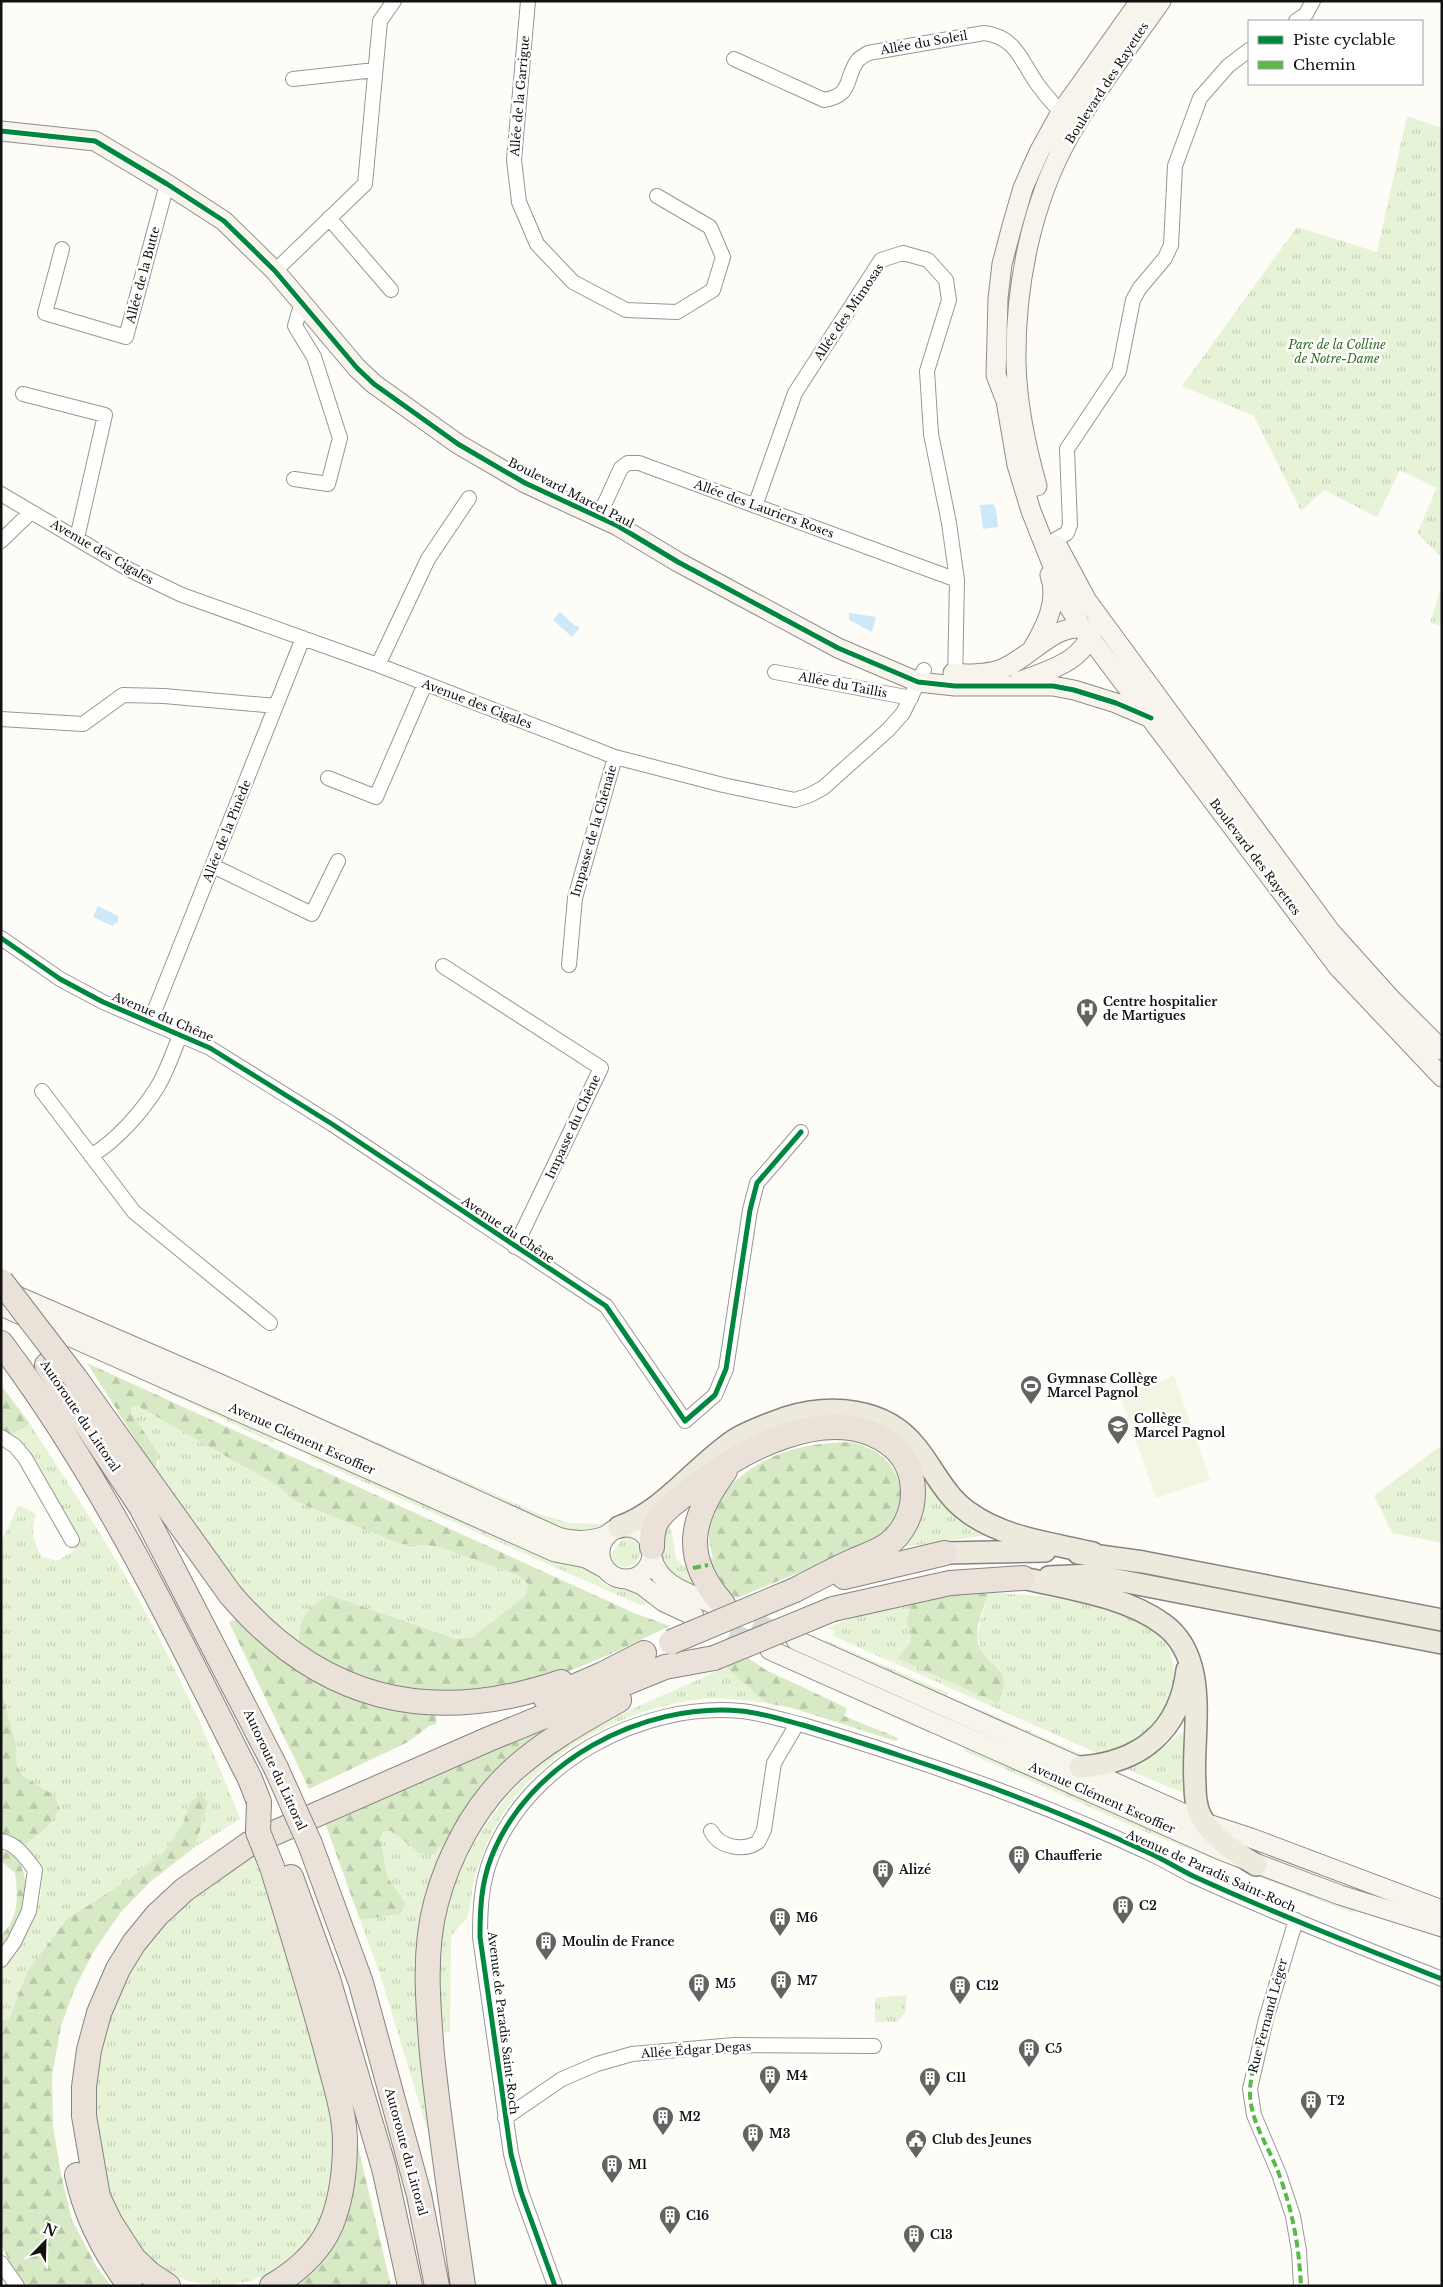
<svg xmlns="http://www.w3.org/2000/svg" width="1443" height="2287" font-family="'Libre Baskerville',serif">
<defs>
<pattern id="grass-tufts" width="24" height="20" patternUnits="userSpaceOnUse" patternTransform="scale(1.25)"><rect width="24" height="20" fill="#e7f3d7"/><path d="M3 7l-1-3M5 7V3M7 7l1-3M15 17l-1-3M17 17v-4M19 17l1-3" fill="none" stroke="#c5cfb8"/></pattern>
<pattern id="forest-firs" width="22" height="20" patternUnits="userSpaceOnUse" patternTransform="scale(1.25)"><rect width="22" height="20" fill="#d8eac5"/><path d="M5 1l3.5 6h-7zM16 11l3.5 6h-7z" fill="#b8c8a8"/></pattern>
</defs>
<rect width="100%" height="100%" fill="#fdfcf7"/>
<path fill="url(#grass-tufts)" d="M 1407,116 L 1442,128 L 1442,558 L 1417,533 L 1437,488 L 1400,470 L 1377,517 L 1324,490 L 1301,511 L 1254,416 L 1182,386 L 1297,227 L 1377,252 Z
M 1442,585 L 1442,626 L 1430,623 Z
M 77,1349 L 277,1435 L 273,1443 Z
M 138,1405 L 275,1484 L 297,1502 L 400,1544 L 436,1546 L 517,1575 L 528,1584 L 526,1595 L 473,1637 L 456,1639 L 329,1595 L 299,1645 L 253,1607 L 155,1470 L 159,1462 L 131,1411 L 132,1406 Z
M 329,1421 L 542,1515 L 569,1523 L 605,1524 L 585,1534 L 562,1531 L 327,1426 Z
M 30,1424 C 66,1480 103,1536 136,1595 C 176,1667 211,1743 240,1819 L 195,1847 L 208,1802 L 191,1802 L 183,1823 L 163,1853 L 128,1880 L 27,1972 L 9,2019 L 1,2021 C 1,2009 0,1980 2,1971 C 19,1936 55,1903 36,1861 C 34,1855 27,1851 23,1847 L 48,1826 L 55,1796 L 23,1776 L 17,1766 L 16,1745 L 1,1690 L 1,1543 L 18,1505 L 36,1514 C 31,1534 32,1539 42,1557 L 57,1561 L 72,1552 L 79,1542 L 77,1535 L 26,1451 L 11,1435 Z
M 1442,1445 L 1442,1543 L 1392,1533 L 1374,1496 Z
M 313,1453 L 579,1563 L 591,1570 L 603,1584 L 621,1590 L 635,1590 L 648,1602 L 647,1604 L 640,1605 L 310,1458 Z
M 921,1471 L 987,1532 L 987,1535 L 897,1548 Z
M 667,1522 L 672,1531 L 676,1559 L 691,1572 L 700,1590 L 676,1581 L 661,1565 L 663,1556 L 660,1532 Z
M 628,1537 L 640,1546 C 644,1567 617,1576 611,1555 L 623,1538 Z
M 988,1593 C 1037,1595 1123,1599 1159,1636 C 1170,1646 1174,1663 1174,1678 C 1175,1711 1154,1726 1129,1742 L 1130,1748 L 1104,1756 L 833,1636 L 835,1631 L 827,1628 L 853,1617 L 912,1603 L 906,1622 L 911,1634 L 911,1642 L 897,1658 L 1002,1671 L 982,1654 L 977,1635 Z
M 825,1640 L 948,1693 L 945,1699 L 823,1646 Z
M 773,1657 L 933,1730 L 931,1734 L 771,1662 Z
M 726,1667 L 766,1703 C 742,1700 719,1696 695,1700 C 624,1709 540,1753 502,1815 C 489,1835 480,1858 474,1881 C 471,1890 471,1911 467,1918 C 461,1927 457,1925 451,1939 L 450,2032 L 443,2033 C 440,2001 438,1970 442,1938 C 451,1867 495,1797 553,1755 C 604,1717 668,1694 726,1667 Z
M 982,1710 L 1083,1755 L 1076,1756 L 980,1715 Z
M 1180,1733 L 1183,1734 L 1185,1788 L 1183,1793 L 1122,1767 L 1160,1751 Z
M 966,1746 L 1355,1908 L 1355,1912 L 1352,1913 L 1141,1830 L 964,1751 Z
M 392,1830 L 419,1853 L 432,1854 L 444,1843 L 430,1888 L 433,2129 L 427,2129 L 380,1974 L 360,1920 L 400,1914 L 406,1904 L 388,1878 L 380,1838 L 384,1831 Z
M 251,1851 C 259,1871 268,1891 275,1911 C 289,1951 299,1994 311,2035 C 321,2072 336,2111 336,2150 C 335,2223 292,2286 215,2285 C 192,2284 168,2275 151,2260 C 120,2233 104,2192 97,2152 C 94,2136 96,2119 96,2103 C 95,2091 94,2078 95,2066 C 98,2032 123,1975 143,1947 C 171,1908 214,1880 251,1851 Z
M 907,1995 L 905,2013 L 897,2022 L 875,2022 L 875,1998 Z"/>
<path fill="url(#forest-firs)" d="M 87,1363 L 634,1613 L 670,1626 C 636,1642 602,1659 566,1672 C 541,1681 517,1685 491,1688 C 476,1690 461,1693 446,1693 C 394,1694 342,1672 299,1645 C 300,1617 305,1609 329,1595 L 456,1639 L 473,1637 L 526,1595 L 528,1584 L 517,1575 L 436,1546 L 400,1544 L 297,1502 L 275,1484 L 138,1406 L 132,1406 L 131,1412 L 159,1455 L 155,1470 Z
M 1,1385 L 30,1424 L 11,1435 L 1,1429 Z
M 849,1442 C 871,1446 890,1457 898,1479 C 907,1500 894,1526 877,1539 C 862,1550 841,1556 825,1563 C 795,1574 766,1586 737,1598 L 723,1588 L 707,1560 L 713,1558 C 710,1547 708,1536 709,1525 C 711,1507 721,1494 733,1483 C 766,1452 806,1443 849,1442 Z
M 988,1593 C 985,1605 977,1622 977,1635 C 978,1670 1018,1659 998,1703 L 897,1658 L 911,1642 L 911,1634 L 906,1622 L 912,1603 L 960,1594 Z
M 237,1619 L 266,1645 L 436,1712 L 436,1724 L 429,1726 L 408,1742 L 309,1789 L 229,1622 Z
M 748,1658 L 766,1670 L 847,1708 L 844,1716 L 898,1738 L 896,1741 L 792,1708 L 766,1703 L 726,1667 Z
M 1,1690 L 16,1745 L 17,1766 L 23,1776 L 55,1796 L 60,1809 L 48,1826 L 23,1847 L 1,1836 Z
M 569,1714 L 460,1819 L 444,1843 L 432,1855 L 419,1853 L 392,1831 L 384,1831 L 380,1838 L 388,1878 L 406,1904 L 400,1914 L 360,1920 L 324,1820 Z
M 201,1795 L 208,1802 L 195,1847 L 150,1882 L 121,1912 L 94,1951 L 75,1988 L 61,2026 L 52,2076 L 53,2126 L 61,2175 L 72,2220 L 96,2266 L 111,2286 L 27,2286 L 15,2272 L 1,2245 L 1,2021 L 9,2019 L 27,1972 L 67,1919 L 128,1880 L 163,1853 L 183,1823 L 190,1802 Z
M 1,1850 C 27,1856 29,1889 23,1910 C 18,1923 9,1936 1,1948 C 1,1929 6,1934 12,1920 C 19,1905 17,1888 15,1873 L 1,1861 Z
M 356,2138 L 391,2286 L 296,2286 L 316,2265 Z"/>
<path fill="#f0f6e1" d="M 1174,1376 L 1210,1480 L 1156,1498 L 1120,1395 Z"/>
<path fill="#cde8f7" d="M 993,504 L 996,509 L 998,527 L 983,529 L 980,505 Z
M 560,612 L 575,626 L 579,626 L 579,629 L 572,637 L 553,620 Z
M 849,613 L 876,617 L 872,632 L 849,620 Z
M 98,906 L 118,916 L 118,923 L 115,923 L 113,926 L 93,917 Z"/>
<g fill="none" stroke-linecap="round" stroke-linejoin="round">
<path stroke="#dad9d4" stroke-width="19" stroke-dasharray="19 9" stroke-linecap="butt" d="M 728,1611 L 786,1635
M 705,1620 L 762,1646"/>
<g stroke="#979795" stroke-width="16">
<path id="street" d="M 528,1 L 514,160 L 519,202 L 537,244 L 573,282 L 626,310 L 677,312 L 713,290 L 723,257 L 710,227 L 657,196
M 1296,21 L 1306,14 L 1313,1
M 734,59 L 824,100 C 854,95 844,78 858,60 C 860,58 865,55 868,53 L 984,33 C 1017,37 1021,62 1038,85 C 1046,96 1057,109 1068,117
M 293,79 L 375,70
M 329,218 L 391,290
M 62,249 L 45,313 L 126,337 L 167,184
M 275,271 L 365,184 L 380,21 L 394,1
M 23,394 L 105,415 L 77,538
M 294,479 L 328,484 L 340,438 L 314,357 L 295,326 L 299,312 L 306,305
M 1,494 L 130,570 L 182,595 L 378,665 L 615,757 L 723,785 L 795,800 L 810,795 L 823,788 L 888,730 L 903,713 L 924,670
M 755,506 L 795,393 L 881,260 L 903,253 L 928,260 L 946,280 L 949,300 L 927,371 L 931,434 L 949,523 L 957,580 L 955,682
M 599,516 L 621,468 L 628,463 L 639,463 L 957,580
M 1055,540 L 1067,533 L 1070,525 L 1067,449 L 1119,371 L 1133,300 L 1139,289 L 1165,258 L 1171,245 L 1175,166 L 1200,98 L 1228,66 L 1249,50
M 1,541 L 31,512
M 378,665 L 428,559 L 469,498
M 775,672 L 911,698
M 1,719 L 83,724 L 123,695 L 164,696 L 276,706
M 328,778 L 376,797 L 425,684
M 213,866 L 312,914 L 338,861
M 1,938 L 60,979 L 103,1002 L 210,1048 L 332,1124 L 606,1306 L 685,1421 L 715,1395 L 726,1369 L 750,1210 L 757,1183 L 801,1132
M 569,965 L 575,898 L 615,757
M 443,966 L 601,1068 L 515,1247
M 150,1022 L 303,638
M 42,1091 L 134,1212 L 270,1323
M 91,1156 C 117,1140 142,1112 158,1086 C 167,1071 173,1052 180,1036
M 1,1437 L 15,1446 L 25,1458 L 72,1540
M 711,1831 C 719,1847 743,1852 758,1842 L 764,1830 L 774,1763 L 797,1724
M 1,1841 C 16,1843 27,1859 35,1870 L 29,1911 L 14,1942 L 1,1960
M 1296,1920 L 1266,2019 L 1250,2089 L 1254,2115 L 1279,2174 L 1293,2216 L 1299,2251 L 1301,2286
M 505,2118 L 562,2079 L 597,2064 L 632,2054 L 734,2045 L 874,2046
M 1,2263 L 17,2286
M 555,2286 L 521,2192 L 511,2154 L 480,1937 C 480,1910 481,1884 491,1858 C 528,1762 642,1702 741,1711 C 762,1713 783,1720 803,1725 C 836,1735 869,1745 901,1756 C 984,1783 1068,1815 1147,1852 C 1163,1859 1177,1868 1193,1876 C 1274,1913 1358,1946 1442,1979"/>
</g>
<g stroke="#8e8d8b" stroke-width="21">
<path id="secondary" d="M 1140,1 L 1061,112 L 1039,152 L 1023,188 L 1012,226 L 1002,264 L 998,298 L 996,375 L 1006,401 L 1017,465 L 1031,511 L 1069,607 L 1081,626 L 1338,967 L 1442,1077
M 1,131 L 95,141 L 167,184 L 224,221 L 275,271 L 357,368 L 374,384 L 458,444 L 525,483 L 618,526 L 678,562 L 838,648 L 918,682 L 955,686 L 1053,686 L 1074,690 L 1116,703 L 1151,718
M 1037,486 C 1026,447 1017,404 1016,363 C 1015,286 1031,204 1069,136 C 1096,89 1130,45 1161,1
M 1057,545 L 1087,601 L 1330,931 L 1392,1000 L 1442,1050
M 1033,648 C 1046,626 1059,601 1050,575
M 953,673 C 967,675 986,674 999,670 C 1030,660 1058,616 1092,631
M 1018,682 C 1046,671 1086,662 1092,628
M 10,1293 L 220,1384 L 558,1537 C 575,1542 589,1542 605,1536
M 1,1306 L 555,1552 L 586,1558 L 604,1568
M600 1553a26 26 0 1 1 52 0a26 26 0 1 1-52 0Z
M 652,1557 C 658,1587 694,1595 718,1606
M 627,1579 L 642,1585 L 664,1602 L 694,1616
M 796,1640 L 1205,1823 L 1251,1838 L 1442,1910
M 770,1650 L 1223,1851 L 1340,1895 L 1442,1927"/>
</g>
<g stroke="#858482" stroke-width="24">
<path id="primary" d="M 619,1527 C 665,1511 696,1465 736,1439 C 751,1430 769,1424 785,1418 C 830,1404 885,1407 916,1447 C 934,1469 944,1495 968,1512 C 1003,1538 1051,1543 1093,1553
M 945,1553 L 1045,1551
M 1078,1553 L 1143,1562 L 1442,1620
M 1049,1577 L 1091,1575 L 1442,1643
M 1023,1578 C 1069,1589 1125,1596 1163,1624 C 1212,1659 1191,1735 1195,1785 C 1195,1795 1196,1806 1200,1815 C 1212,1838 1235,1852 1256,1865
M 1080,1767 C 1140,1763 1180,1731 1187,1670"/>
</g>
<g stroke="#858482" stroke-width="26">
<path id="highway" d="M 1,1343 C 102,1477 175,1630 250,1779 L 259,1802
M 47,1365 L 141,1507 L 276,1768
M 76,1379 L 230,1594 C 320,1700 429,1727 561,1682
M 652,1547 C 652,1538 652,1529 657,1521 C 663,1510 677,1501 687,1493 C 734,1453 827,1401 887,1442 C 905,1454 913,1472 913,1493 C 913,1513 903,1534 887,1545 C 877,1552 864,1556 853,1561 C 833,1570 814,1580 795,1590
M 844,1577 L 945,1553
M 723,1604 C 681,1557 690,1518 725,1471
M 833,1609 L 950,1583 L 1023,1578
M 546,1699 L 603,1674 L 644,1653
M 310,1844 L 361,1983 L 419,2195 L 437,2286
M 272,1867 C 291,1929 310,1990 327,2053 C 334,2081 345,2113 345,2142 C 345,2166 342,2194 334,2217 C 324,2248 299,2270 272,2286
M 291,1877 L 328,1979 L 384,2168 L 410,2286
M 77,2175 C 86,2217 104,2252 130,2286
M 168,2286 L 150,2274 L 134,2259 L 110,2222 L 98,2197 L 84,2116 L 84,2087 L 89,2050 L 99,2013 L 118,1969 L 134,1943 L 157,1915 L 184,1890 L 249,1844 L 489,1739 L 665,1667 L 714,1658
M 463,2286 C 452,2209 440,2131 432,2054 C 428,2005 423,1951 436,1903 C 448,1857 474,1807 510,1773 C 542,1743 580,1722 619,1700"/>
</g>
<use href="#street" stroke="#fffffe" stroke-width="14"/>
<use href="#secondary" stroke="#f6f4eb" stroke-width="19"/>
<use href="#primary" stroke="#ede9dc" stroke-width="21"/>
<use href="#highway" stroke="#eae1d8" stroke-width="24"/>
<g stroke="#858482" stroke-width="26" stroke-linecap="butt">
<path id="highway-bridge" d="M 1,1281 L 76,1379
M 671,1642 L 795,1590
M 714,1658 L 833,1609
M 276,1768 L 310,1844
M 259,1802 L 258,1832 L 272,1867"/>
</g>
<use href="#highway-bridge" stroke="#eae1d8" stroke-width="24"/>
<path stroke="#58b947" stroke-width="4" stroke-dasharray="8 4" stroke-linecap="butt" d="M 693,1568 L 708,1565
M 1262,2033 C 1258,2051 1251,2071 1250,2090 C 1249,2121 1270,2148 1280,2177 C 1293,2213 1299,2247 1301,2286"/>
<g stroke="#fff" stroke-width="8">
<path id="cycleway" d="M 1,131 L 95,141 L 167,184 L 224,221 L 275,271 L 357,368 L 374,384 L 458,444 L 525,483 L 618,526 L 678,562 L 838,648 L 918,682 L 955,686 L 1053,686 L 1074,690 L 1116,703 L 1151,718
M 1,938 L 60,979 L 103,1002 L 210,1048 L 332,1124 L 606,1306 L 685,1421 L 715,1395 L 726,1369 L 750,1210 L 757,1183 L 801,1132
M 555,2286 L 521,2192 L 511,2154 L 480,1937 C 480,1910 481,1884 491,1858 C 528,1762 642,1702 741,1711 C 762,1713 783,1720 803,1725 C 836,1735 869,1745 901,1756 C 984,1783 1068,1815 1147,1852 C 1163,1859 1177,1868 1193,1876 C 1274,1913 1358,1946 1442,1979"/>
</g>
<use href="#cycleway" stroke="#00873e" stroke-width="5"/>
</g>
<defs>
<g id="hospital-pin" transform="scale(1.125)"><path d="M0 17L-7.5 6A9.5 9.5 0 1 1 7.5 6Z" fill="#646362" stroke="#fff"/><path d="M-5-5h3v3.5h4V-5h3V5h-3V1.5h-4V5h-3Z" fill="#fff"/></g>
<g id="stadium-pin" transform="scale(1.125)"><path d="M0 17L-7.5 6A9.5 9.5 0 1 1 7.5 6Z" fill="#646362" stroke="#fff"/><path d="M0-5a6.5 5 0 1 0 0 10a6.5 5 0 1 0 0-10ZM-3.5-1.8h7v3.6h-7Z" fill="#fff"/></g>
<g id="school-pin" transform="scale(1.125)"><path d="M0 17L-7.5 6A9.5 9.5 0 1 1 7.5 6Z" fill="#646362" stroke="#fff"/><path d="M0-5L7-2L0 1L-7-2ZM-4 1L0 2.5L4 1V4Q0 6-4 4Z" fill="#fff"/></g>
<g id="building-pin" transform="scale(1.125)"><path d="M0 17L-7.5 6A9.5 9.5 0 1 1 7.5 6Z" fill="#646362" stroke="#fff"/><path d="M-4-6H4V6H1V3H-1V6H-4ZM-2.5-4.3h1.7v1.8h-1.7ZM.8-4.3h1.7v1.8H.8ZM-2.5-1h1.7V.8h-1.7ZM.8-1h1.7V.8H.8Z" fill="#fff"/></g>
<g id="civic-pin" transform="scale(1.125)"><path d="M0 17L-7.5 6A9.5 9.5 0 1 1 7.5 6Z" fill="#646362" stroke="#fff"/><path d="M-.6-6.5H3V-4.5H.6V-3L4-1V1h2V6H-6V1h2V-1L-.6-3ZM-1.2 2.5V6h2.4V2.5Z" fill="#fff"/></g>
</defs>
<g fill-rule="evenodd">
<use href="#hospital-pin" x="1087" y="1009"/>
<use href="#stadium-pin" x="1031" y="1386"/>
<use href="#school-pin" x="1118" y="1426"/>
<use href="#building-pin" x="1019" y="1856"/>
<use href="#building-pin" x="883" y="1870"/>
<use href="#building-pin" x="1123" y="1906"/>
<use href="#building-pin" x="780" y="1918"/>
<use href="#building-pin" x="546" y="1942"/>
<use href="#building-pin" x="781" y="1981"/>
<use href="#building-pin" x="699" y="1984"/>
<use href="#building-pin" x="960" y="1986"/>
<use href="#building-pin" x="1029" y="2049"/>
<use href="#building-pin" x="770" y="2076"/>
<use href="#building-pin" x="930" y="2078"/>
<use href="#building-pin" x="1311" y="2101"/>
<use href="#building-pin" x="663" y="2117"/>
<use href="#building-pin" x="753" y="2134"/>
<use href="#civic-pin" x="916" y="2140"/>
<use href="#building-pin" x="612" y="2165"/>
<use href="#building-pin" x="670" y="2216"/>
<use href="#building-pin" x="914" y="2235"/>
</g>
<g text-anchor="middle" stroke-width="5" stroke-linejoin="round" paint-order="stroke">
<g font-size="12" fill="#111" stroke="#fff">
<text transform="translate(924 43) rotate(-10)" y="4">Allée du Soleil</text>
<text transform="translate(1107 83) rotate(-57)" y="4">Boulevard des Rayettes</text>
<text transform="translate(520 96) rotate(-85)" y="4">Allée de la Garrigue</text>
<text transform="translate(143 275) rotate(-75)" y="4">Allée de la Butte</text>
<text transform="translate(849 312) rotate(-56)" y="4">Allée des Mimosas</text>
<text transform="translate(571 493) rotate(27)" y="4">Boulevard Marcel Paul</text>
<text transform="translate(764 509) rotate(20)" y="4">Allée des Lauriers Roses</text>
<text transform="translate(102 552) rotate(30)" y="4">Avenue des Cigales</text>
<text transform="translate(843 685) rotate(11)" y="4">Allée du Taillis</text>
<text transform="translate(477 704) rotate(21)" y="4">Avenue des Cigales</text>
<text transform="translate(227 831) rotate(-68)" y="4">Allée de la Pinède</text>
<text transform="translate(594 831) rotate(-74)" y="4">Impasse de la Chênaie</text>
<text transform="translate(1255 857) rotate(53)" y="4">Boulevard des Rayettes</text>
<text transform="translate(163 1017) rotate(23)" y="4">Avenue du Chêne</text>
<text transform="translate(573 1127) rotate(-65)" y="4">Impasse du Chêne</text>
<text transform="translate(508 1230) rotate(34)" y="4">Avenue du Chêne</text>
<text transform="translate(80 1416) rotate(56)" y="4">Autoroute du Littoral</text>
<text transform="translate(302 1439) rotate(24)" y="4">Avenue Clément Escoffier</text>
<text transform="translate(275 1770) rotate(65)" y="4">Autoroute du Littoral</text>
<text transform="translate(1102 1798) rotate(24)" y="4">Avenue Clément Escoffier</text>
<text transform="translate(1211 1871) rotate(24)" y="4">Avenue de Paradis Saint-Roch</text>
<text transform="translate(1268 2016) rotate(-75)" y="4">Rue Fernand Léger</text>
<text transform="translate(503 2023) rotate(83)" y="4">Avenue de Paradis Saint-Roch</text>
<text transform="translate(696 2050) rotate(-4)" y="4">Allée Édgar Degas</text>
<text transform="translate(406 2152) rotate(75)" y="4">Autoroute du Littoral</text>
</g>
<g font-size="12" font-style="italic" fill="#2f6b1f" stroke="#fff">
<text x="1337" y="349">Parc de la Colline<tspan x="1337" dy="14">de Notre-Dame</tspan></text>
</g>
<g font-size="12" font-weight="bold" fill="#111" stroke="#fff" text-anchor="start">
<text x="1103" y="1006">Centre hospitalier<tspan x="1103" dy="14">de Martigues</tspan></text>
<text x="1047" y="1383">Gymnase Collège<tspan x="1047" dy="14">Marcel Pagnol</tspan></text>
<text x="1134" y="1423">Collège<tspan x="1134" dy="14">Marcel Pagnol</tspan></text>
<text x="1035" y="1860">Chaufferie</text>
<text x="899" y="1874">Alizé</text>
<text x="1139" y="1910">C2</text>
<text x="796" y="1922">M6</text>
<text x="562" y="1946">Moulin de France</text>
<text x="797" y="1985">M7</text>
<text x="715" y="1988">M5</text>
<text x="976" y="1990">C12</text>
<text x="1045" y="2053">C5</text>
<text x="786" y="2080">M4</text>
<text x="946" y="2082">C11</text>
<text x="1327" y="2105">T2</text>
<text x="679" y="2121">M2</text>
<text x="769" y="2138">M3</text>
<text x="932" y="2144">Club des Jeunes</text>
<text x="628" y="2169">M1</text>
<text x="686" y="2220">C16</text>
<text x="930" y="2239">C13</text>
</g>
</g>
<rect width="1443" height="2287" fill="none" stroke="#111111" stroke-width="5"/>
<rect x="1248" y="20" width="175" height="65" fill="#ffffff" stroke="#a0a0a0"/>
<rect x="1258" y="36" width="25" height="8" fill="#00873e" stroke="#a0a0a0"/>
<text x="1293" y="45" font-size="15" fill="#111111">Piste cyclable</text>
<rect x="1258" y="61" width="25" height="8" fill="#58b947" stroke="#a0a0a0"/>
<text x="1293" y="70" font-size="15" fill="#111111">Chemin</text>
<g transform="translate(45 2242) rotate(23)" stroke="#ffffff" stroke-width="4" paint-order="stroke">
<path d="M0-4L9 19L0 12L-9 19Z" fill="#111111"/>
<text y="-8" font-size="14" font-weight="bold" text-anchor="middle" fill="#111111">N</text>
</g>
</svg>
